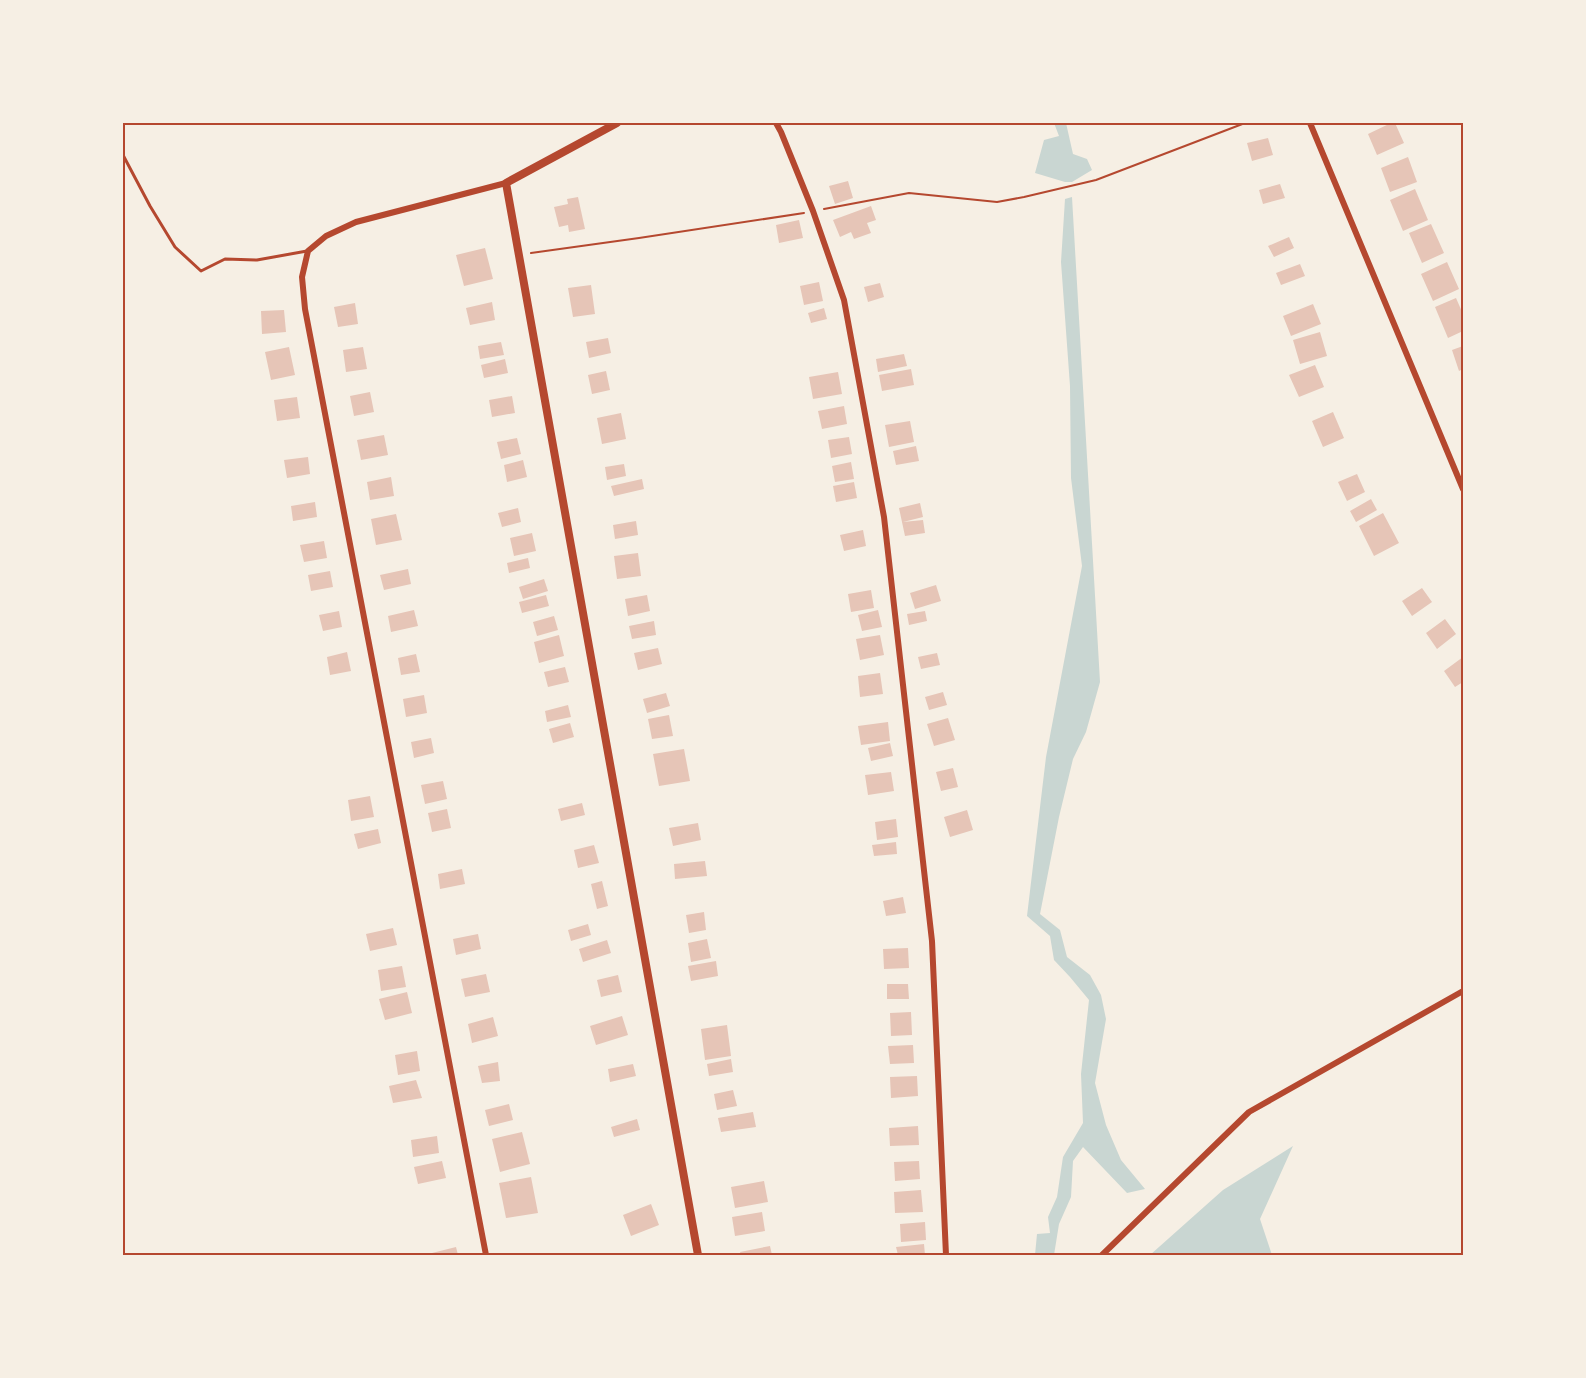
<svg xmlns="http://www.w3.org/2000/svg" width="1586" height="1378" font-family="'DM Sans',sans-serif">
<rect width="100%" height="100%" fill="#f6efe4"/>
<path fill="#c9d6d2" d="M 1054,123 L 1066,123 L 1073,154 L 1087,159 L 1092,170 L 1072,182 L 1065,182 L 1035,173 L 1044,140 L 1059,136 Z
M 1072,197 L 1100,682 L 1086,732 L 1073,759 L 1059,817 L 1040,914 L 1060,930 L 1067,957 L 1090,975 L 1101,995 L 1106,1019 L 1095,1083 L 1106,1125 L 1121,1160 L 1145,1189 L 1127,1193 L 1083,1147 L 1073,1161 L 1071,1197 L 1059,1224 L 1054,1255 L 1035,1255 L 1037,1234 L 1050,1233 L 1048,1217 L 1057,1197 L 1063,1157 L 1083,1123 L 1081,1074 L 1089,1000 L 1070,977 L 1054,960 L 1050,936 L 1027,916 L 1046,757 L 1082,566 L 1071,478 L 1070,386 L 1061,262 L 1065,199 Z
M 1293,1146 L 1260,1219 L 1272,1255 L 1150,1255 L 1223,1190 Z"/>
<path fill="#e6c5b7" d="M 1391,123 L 1395,123 L 1404,143 L 1377,155 L 1368,134 Z
M 1268,138 L 1273,155 L 1252,161 L 1247,143 Z
M 1408,157 L 1417,182 L 1390,192 L 1381,168 Z
M 848,181 L 853,198 L 835,204 L 829,186 Z
M 1280,184 L 1285,198 L 1263,204 L 1259,190 Z
M 1415,189 L 1428,220 L 1403,231 L 1390,200 Z
M 578,197 L 585,229 L 569,232 L 568,225 L 559,227 L 554,207 L 568,204 L 567,199 Z
M 871,206 L 876,220 L 867,223 L 871,233 L 854,239 L 851,232 L 840,237 L 833,220 Z
M 799,220 L 803,238 L 779,243 L 776,225 Z
M 1431,224 L 1444,253 L 1422,263 L 1409,233 Z
M 1289,237 L 1294,248 L 1274,257 L 1268,246 Z
M 485,248 L 493,279 L 464,286 L 456,255 Z
M 1447,262 L 1459,289 L 1433,301 L 1421,274 Z
M 1300,264 L 1305,276 L 1281,285 L 1276,273 Z
M 819,282 L 823,301 L 804,305 L 800,286 Z
M 880,283 L 884,297 L 868,302 L 864,287 Z
M 591,285 L 595,314 L 573,317 L 568,288 Z
M 1456,298 L 1463,314 L 1463,331 L 1448,338 L 1435,307 Z
M 492,302 L 495,320 L 470,325 L 466,308 Z
M 355,303 L 358,324 L 338,327 L 334,307 Z
M 1313,304 L 1321,324 L 1291,336 L 1283,316 Z
M 824,308 L 827,319 L 811,323 L 808,313 Z
M 284,310 L 286,332 L 262,334 L 261,311 Z
M 1320,332 L 1327,356 L 1300,364 L 1293,340 Z
M 608,338 L 611,353 L 589,358 L 586,342 Z
M 501,342 L 504,355 L 480,359 L 478,346 Z
M 1463,346 L 1463,369 L 1459,371 L 1452,350 Z
M 289,347 L 295,375 L 271,380 L 265,352 Z
M 363,347 L 367,369 L 346,372 L 343,350 Z
M 904,354 L 907,366 L 878,372 L 876,359 Z
M 505,359 L 508,373 L 484,378 L 481,365 Z
M 1315,365 L 1324,387 L 1299,397 L 1289,375 Z
M 911,369 L 914,385 L 882,391 L 879,375 Z
M 606,371 L 610,390 L 592,394 L 588,375 Z
M 838,372 L 842,394 L 813,399 L 809,377 Z
M 370,392 L 374,412 L 354,416 L 350,396 Z
M 512,396 L 515,413 L 492,417 L 489,400 Z
M 297,397 L 300,418 L 277,421 L 274,400 Z
M 844,406 L 847,424 L 822,429 L 818,411 Z
M 1333,412 L 1344,438 L 1323,447 L 1312,421 Z
M 621,413 L 626,439 L 602,444 L 597,418 Z
M 910,421 L 914,442 L 889,447 L 885,425 Z
M 384,435 L 388,455 L 361,460 L 357,440 Z
M 849,437 L 852,454 L 831,458 L 828,440 Z
M 517,438 L 521,454 L 501,459 L 497,442 Z
M 916,446 L 919,461 L 896,465 L 893,451 Z
M 308,457 L 310,474 L 287,478 L 284,460 Z
M 523,460 L 527,477 L 507,482 L 504,465 Z
M 851,462 L 854,479 L 835,482 L 832,466 Z
M 624,464 L 626,476 L 607,480 L 605,467 Z
M 1357,474 L 1365,492 L 1347,501 L 1338,482 Z
M 391,477 L 394,496 L 370,500 L 367,482 Z
M 642,479 L 644,489 L 614,496 L 611,486 Z
M 854,482 L 857,498 L 836,502 L 833,486 Z
M 1371,499 L 1377,510 L 1356,522 L 1350,511 Z
M 315,502 L 317,517 L 293,521 L 291,506 Z
M 920,503 L 923,517 L 903,522 L 923,520 L 925,533 L 905,536 L 899,508 Z
M 518,508 L 521,522 L 502,527 L 498,513 Z
M 1383,513 L 1399,543 L 1374,556 L 1359,526 Z
M 396,514 L 402,540 L 376,545 L 371,519 Z
M 636,521 L 638,535 L 615,539 L 613,525 Z
M 863,530 L 866,546 L 844,551 L 840,535 Z
M 532,533 L 536,551 L 514,556 L 510,538 Z
M 324,541 L 327,558 L 304,562 L 300,545 Z
M 638,553 L 641,576 L 617,579 L 614,556 Z
M 528,558 L 530,568 L 509,573 L 507,563 Z
M 408,569 L 411,584 L 384,590 L 380,575 Z
M 330,571 L 333,587 L 311,591 L 308,575 Z
M 544,579 L 548,591 L 523,599 L 519,587 Z
M 936,585 L 941,601 L 915,609 L 910,593 Z
M 1422,588 L 1432,602 L 1412,616 L 1402,601 Z
M 871,590 L 874,608 L 851,612 L 848,594 Z
M 546,595 L 549,606 L 522,613 L 519,602 Z
M 647,595 L 650,611 L 628,616 L 625,599 Z
M 414,610 L 418,626 L 391,632 L 388,616 Z
M 878,610 L 882,627 L 862,631 L 858,615 Z
M 339,611 L 342,627 L 323,631 L 319,615 Z
M 925,611 L 927,621 L 909,625 L 907,614 Z
M 554,616 L 558,630 L 537,636 L 533,622 Z
M 1445,619 L 1456,634 L 1437,649 L 1426,633 Z
M 654,621 L 656,635 L 632,639 L 629,626 Z
M 559,635 L 564,656 L 539,663 L 534,642 Z
M 880,635 L 884,655 L 860,660 L 856,639 Z
M 658,648 L 662,664 L 638,670 L 634,653 Z
M 347,652 L 351,671 L 330,675 L 327,657 Z
M 937,653 L 940,665 L 921,669 L 918,657 Z
M 416,654 L 420,672 L 401,675 L 398,658 Z
M 1463,657 L 1463,682 L 1455,687 L 1444,671 Z
M 565,667 L 569,682 L 548,687 L 544,672 Z
M 880,673 L 883,694 L 860,697 L 858,676 Z
M 943,692 L 947,705 L 929,710 L 925,697 Z
M 666,693 L 670,706 L 647,713 L 643,699 Z
M 424,695 L 427,713 L 406,717 L 403,699 Z
M 568,705 L 571,717 L 547,722 L 545,711 Z
M 669,715 L 673,736 L 652,739 L 648,719 Z
M 948,718 L 955,740 L 934,746 L 927,724 Z
M 888,722 L 890,741 L 861,745 L 858,726 Z
M 570,723 L 574,737 L 553,743 L 549,729 Z
M 431,738 L 434,753 L 414,758 L 411,742 Z
M 890,743 L 893,756 L 871,761 L 868,748 Z
M 684,749 L 690,781 L 659,786 L 653,754 Z
M 953,768 L 958,787 L 941,791 L 936,772 Z
M 891,772 L 894,791 L 868,795 L 865,775 Z
M 443,781 L 447,799 L 425,804 L 421,785 Z
M 370,796 L 374,817 L 351,821 L 348,800 Z
M 582,803 L 585,815 L 561,821 L 558,809 Z
M 447,809 L 451,828 L 432,832 L 428,813 Z
M 967,810 L 973,830 L 950,837 L 944,817 Z
M 896,819 L 898,837 L 877,840 L 875,822 Z
M 698,823 L 701,840 L 673,846 L 669,828 Z
M 378,829 L 381,843 L 358,849 L 354,834 Z
M 896,842 L 897,854 L 874,856 L 872,845 Z
M 594,845 L 599,863 L 578,868 L 574,850 Z
M 705,861 L 707,876 L 675,879 L 674,864 Z
M 462,869 L 465,884 L 440,889 L 438,874 Z
M 602,881 L 608,906 L 597,909 L 591,884 Z
M 903,897 L 906,913 L 886,916 L 883,901 Z
M 704,912 L 706,930 L 689,933 L 686,915 Z
M 588,924 L 591,935 L 571,941 L 568,930 Z
M 393,928 L 397,945 L 370,951 L 366,934 Z
M 478,934 L 481,949 L 456,955 L 453,939 Z
M 707,939 L 711,958 L 691,962 L 688,943 Z
M 607,940 L 611,953 L 583,962 L 579,949 Z
M 908,948 L 909,968 L 884,969 L 883,949 Z
M 716,961 L 718,976 L 691,981 L 688,966 Z
M 402,966 L 406,987 L 381,991 L 378,970 Z
M 486,974 L 490,992 L 465,997 L 461,979 Z
M 618,975 L 622,992 L 601,997 L 597,980 Z
M 887,984 L 908,984 L 909,999 L 887,999 Z
M 407,992 L 412,1013 L 385,1020 L 379,999 Z
M 911,1012 L 912,1035 L 891,1036 L 890,1013 Z
M 622,1016 L 628,1035 L 596,1045 L 590,1026 Z
M 493,1017 L 498,1036 L 472,1043 L 468,1024 Z
M 727,1025 L 731,1056 L 705,1060 L 701,1029 Z
M 913,1045 L 914,1063 L 890,1064 L 888,1046 Z
M 417,1051 L 420,1071 L 398,1075 L 395,1055 Z
M 731,1059 L 733,1072 L 709,1076 L 707,1064 Z
M 498,1062 L 500,1081 L 482,1083 L 478,1066 Z
M 633,1064 L 636,1076 L 610,1082 L 608,1069 Z
M 917,1076 L 918,1096 L 891,1098 L 890,1077 Z
M 416,1080 L 422,1098 L 393,1103 L 389,1086 Z
M 733,1090 L 737,1106 L 717,1110 L 714,1094 Z
M 509,1104 L 513,1120 L 489,1126 L 485,1110 Z
M 753,1112 L 756,1127 L 721,1132 L 718,1118 Z
M 637,1119 L 640,1130 L 614,1137 L 611,1127 Z
M 918,1126 L 919,1145 L 890,1146 L 889,1128 Z
M 522,1132 L 530,1164 L 500,1172 L 492,1139 Z
M 437,1136 L 439,1153 L 413,1157 L 411,1140 Z
M 442,1161 L 446,1178 L 418,1184 L 414,1167 Z
M 919,1161 L 920,1179 L 895,1181 L 894,1162 Z
M 531,1177 L 538,1213 L 506,1218 L 499,1183 Z
M 764,1181 L 768,1202 L 735,1208 L 731,1187 Z
M 921,1190 L 923,1212 L 895,1213 L 894,1192 Z
M 651,1204 L 659,1225 L 631,1236 L 623,1215 Z
M 762,1212 L 765,1231 L 735,1236 L 732,1217 Z
M 925,1222 L 926,1240 L 901,1242 L 900,1224 Z
M 924,1244 L 925,1255 L 898,1255 L 896,1247 Z
M 770,1246 L 772,1255 L 741,1255 L 740,1252 Z
M 456,1247 L 458,1255 L 428,1255 L 428,1254 Z"/>
<g fill="none" stroke-linecap="round" stroke-linejoin="round">
<path stroke="#b5482f" stroke-width="2" d="M 824,209 L 909,193 L 997,202 L 1024,197 L 1096,180 L 1245,123
M 531,253 L 639,238 L 804,213"/>
<path stroke="#b5482f" stroke-width="3" d="M 123,155 L 150,206 L 175,247 L 201,271 L 225,259 L 257,260 L 307,251"/>
<path stroke="#b5482f" stroke-width="6" d="M 776,123 L 781,132 L 813,211 L 844,300 L 884,517 L 932,941 L 946,1255
M 1310,123 L 1463,489
M 486,1255 L 305,309 L 302,277 L 308,251 L 326,236 L 356,222 L 506,183
M 1102,1255 L 1249,1112 L 1463,991"/>
<path stroke="#b5482f" stroke-width="8" d="M 617,123 L 506,183 L 698,1255"/>
</g>
<rect width="1586" height="1378" fill="none" stroke="#f6efe4" stroke-width="249"/>
<rect x="124" y="124" width="1338" height="1130" fill="none" stroke="#b5482f" stroke-width="2"/>
</svg>
